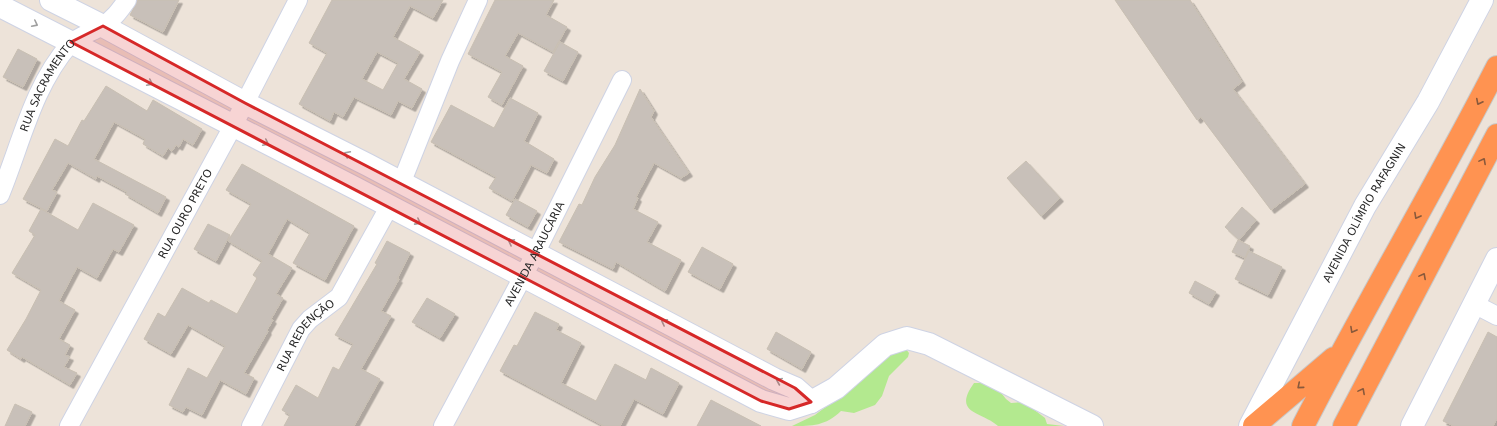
<svg xmlns="http://www.w3.org/2000/svg" width="1497" height="426" font-family="'DejaVu Sans',sans-serif">
<defs>
<filter id="shadow"><feDropShadow dx="3.5" dy="3.5" stdDeviation="0" flood-color="#0004"/></filter>
</defs>
<rect width="100%" height="100%" fill="#ede3d9"/>
<path fill="#b3e98f" d="M 905,348 L 909,353 L 908,357 L 889,376 L 882,396 L 875,405 L 854,413 L 841,411 C 825,426 813,426 792,426 L 815,415 L 840,396 L 881,359 Z
M 974,383 L 987,383 L 998,389 L 1006,399 L 1011,403 L 1024,402 L 1045,418 L 1047,424 L 1064,426 L 998,426 C 981,411 952,414 974,383 Z"/>
<path fill="#c8c0b9" stroke="#c8bfb2" fill-rule="evenodd" filter="url(#shadow)" d="M 138,0 L 179,0 L 163,32 L 130,15 Z
M 332,0 L 443,0 L 433,18 L 410,6 L 393,37 L 420,52 L 404,79 L 422,89 L 412,108 L 398,101 L 391,115 L 354,97 L 343,117 L 334,112 L 330,121 L 299,104 L 327,53 L 309,43 ZM 377,52 L 398,63 L 383,90 L 362,79 Z
M 495,0 L 554,0 L 546,15 L 567,27 L 553,52 L 518,33 L 505,56 L 523,66 L 502,105 L 488,97 L 502,72 L 468,54 Z
M 1115,0 L 1190,0 L 1242,82 L 1233,89 L 1305,184 L 1271,210 L 1201,117 L 1197,120 Z
M 560,42 L 578,52 L 563,81 L 544,71 Z
M 18,49 L 37,59 L 23,87 L 3,77 Z
M 106,86 L 147,111 L 153,100 L 202,129 L 193,145 L 183,139 L 179,147 L 176,145 L 172,151 L 168,148 L 163,156 L 143,144 L 145,139 L 114,122 L 94,159 L 166,197 L 158,213 L 125,194 L 127,192 L 97,176 L 96,179 L 68,163 L 52,190 L 57,192 L 47,211 L 23,199 L 55,139 L 68,146 L 82,120 L 84,121 Z
M 640,89 L 654,111 L 651,117 L 689,173 L 681,178 L 654,163 L 636,197 L 638,198 L 633,209 L 658,222 L 647,242 L 681,260 L 665,291 L 616,262 L 613,269 L 559,242 L 579,204 L 582,205 L 595,177 L 615,145 Z
M 510,98 L 538,113 L 524,141 L 554,159 L 547,173 L 531,165 L 512,201 L 489,188 L 496,177 L 431,142 L 451,105 L 494,128 Z
M 1026,161 L 1060,198 L 1041,216 L 1007,178 Z
M 242,164 L 354,226 L 325,280 L 293,263 L 310,233 L 287,219 L 268,254 L 292,268 L 276,294 L 283,298 L 271,319 L 273,320 L 267,330 L 268,331 L 244,373 L 254,378 L 246,394 L 220,380 L 202,415 L 186,407 L 183,412 L 169,405 L 188,368 L 207,378 L 225,346 L 188,325 L 171,354 L 144,339 L 158,313 L 165,317 L 182,288 L 209,303 L 211,300 L 237,314 L 257,278 L 253,275 L 262,261 L 228,241 L 251,204 L 226,190 Z
M 515,199 L 537,211 L 528,227 L 506,215 Z
M 93,203 L 134,225 L 119,252 L 113,249 L 97,278 L 77,267 L 59,301 L 75,310 L 59,339 L 70,345 L 65,355 L 70,357 L 64,367 L 77,373 L 70,385 L 22,357 L 21,359 L 7,350 L 26,319 L 41,290 L 12,273 L 35,235 L 29,231 L 41,209 L 78,230 Z
M 1242,207 L 1256,220 L 1239,240 L 1225,227 Z
M 208,224 L 230,235 L 216,261 L 194,249 Z
M 1238,240 L 1250,246 L 1245,258 L 1232,252 Z
M 387,241 L 410,253 L 397,279 L 399,279 L 381,311 L 391,316 L 361,369 L 380,379 L 354,426 L 284,426 L 290,415 L 282,410 L 296,385 L 318,398 L 333,367 L 339,370 L 353,344 L 335,335 L 377,264 L 375,263 Z
M 702,247 L 733,264 L 720,289 L 688,272 Z
M 1249,251 L 1282,267 L 1268,295 L 1235,279 Z
M 1195,281 L 1216,292 L 1209,304 L 1189,293 Z
M 427,298 L 455,314 L 440,338 L 412,322 Z
M 535,312 L 559,324 L 556,330 L 581,343 L 561,383 L 596,401 L 615,364 L 646,380 L 651,368 L 679,383 L 663,414 L 634,399 L 620,426 L 604,426 L 500,371 L 514,345 L 517,346 Z
M 776,332 L 811,352 L 802,369 L 767,349 Z
M 1488,332 L 1497,337 L 1497,418 L 1493,426 L 1454,426 L 1443,421 Z
M 711,400 L 761,426 L 697,426 Z
M 15,404 L 32,412 L 25,426 L 5,426 Z"/>
<g fill="none" stroke-linecap="round" stroke-linejoin="round">
<g stroke="#ced3e4" stroke-width="20">
<g id="street">
<path d="M 401,184 L 450,61 L 478,0"/>
<path id="s1" d="M 0,195 C 21,144 33,86 70,44 C 78,36 93,32 102,26 C 113,20 120,10 127,0"/>
<path d="M 1474,304 L 1497,316"/>
<path id="s2" d="M 69,426 L 233,126 L 298,0"/>
<path id="s3" d="M 251,426 L 301,329 L 310,319 L 339,297 L 389,207"/>
<path id="s4" d="M 443,426 L 535,254 L 622,80"/>
</g>
</g>
<g stroke="#ced3e4" stroke-width="24">
<g id="secondary">
<path d="M 51,0 L 103,26 L 245,103 L 368,165 L 774,379 L 795,388 L 811,402"/>
<path d="M 0,6 L 355,188 L 761,401 L 789,409 L 811,402 L 836,388 L 885,345 L 907,338 L 929,344 L 1092,426"/>
<path id="s5" d="M 1250,426 L 1365,206 L 1428,102 L 1482,0"/>
<path d="M 1412,426 L 1497,259"/>
</g>
</g>
<g stroke="#c7c7c7" stroke-width="24">
<path id="highway" d="M 1254,426 L 1334,358
M 1303,426 C 1365,305 1435,188 1497,67
M 1344,426 L 1497,135"/>
</g>
<use href="#street" stroke="#fff" stroke-width="18"/>
<use href="#secondary" stroke="#fff" stroke-width="22"/>
<use href="#highway" stroke="#ff9351" stroke-width="22"/>
</g>
<defs><path id="oneway-chevron" d="M-2-3.5L2.5 0L-2 3.5" fill="none" stroke-width="1.6" stroke-linecap="round" stroke-linejoin="round"/></defs>
<g stroke="#9f9f9f">
<use href="#oneway-chevron" transform="translate(35 24) rotate(27)"/>
<use href="#oneway-chevron" transform="translate(150 83) rotate(27)"/>
<use href="#oneway-chevron" transform="translate(266 143) rotate(27)"/>
<use href="#oneway-chevron" transform="translate(347 154) rotate(-153)"/>
<use href="#oneway-chevron" transform="translate(418 222) rotate(28)"/>
<use href="#oneway-chevron" transform="translate(511 242) rotate(-152)"/>
<use href="#oneway-chevron" transform="translate(664 322) rotate(-152)"/>
<use href="#oneway-chevron" transform="translate(779 381) rotate(-157)"/>
</g>
<g stroke="#89593b">
<use href="#oneway-chevron" transform="translate(1479 102) rotate(117)"/>
<use href="#oneway-chevron" transform="translate(1483 161) rotate(-62)"/>
<use href="#oneway-chevron" transform="translate(1417 216) rotate(119)"/>
<use href="#oneway-chevron" transform="translate(1423 276) rotate(-62)"/>
<use href="#oneway-chevron" transform="translate(1353 330) rotate(119)"/>
<use href="#oneway-chevron" transform="translate(1300 386) rotate(140)"/>
<use href="#oneway-chevron" transform="translate(1362 391) rotate(-62)"/>
</g>
<path fill="#d62828" fill-opacity="0.2" stroke="#d62828" stroke-width="3" stroke-linejoin="round" d="M 103,26 L 245,103 L 795,388 L 811,402 L 789,409 L 761,401 L 71,42 Z"/>
<g text-anchor="middle" stroke-width="3" stroke-linejoin="round" paint-order="stroke">
<g font-size="11" fill="#292929" stroke="#fff">
<text dy="4" stroke="none"><textPath href="#s1" startOffset="120">RUA SACRAMENTO</textPath></text>
<text dy="4" stroke="none"><textPath href="#s5" startOffset="242">AVENIDA OLÍMPIO RAFAGNIN</textPath></text>
<text dy="4" stroke="none"><textPath href="#s2" startOffset="242">RUA OURO PRETO</textPath></text>
<text dy="4" stroke="none"><textPath href="#s4" startOffset="195">AVENIDA ARAUCÁRIA</textPath></text>
<text dy="4" stroke="none"><textPath href="#s3" startOffset="107">RUA REDENÇÃO</textPath></text>
</g>
</g>
</svg>
